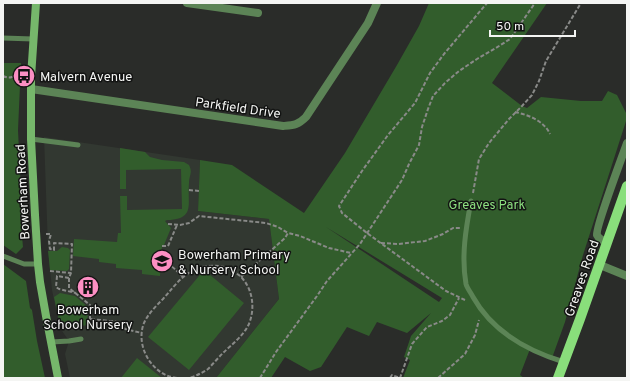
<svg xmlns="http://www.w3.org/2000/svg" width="630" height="381" font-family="Overpass,sans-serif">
<rect width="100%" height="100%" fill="#2a2c29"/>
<path fill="#323831" d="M 44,137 L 200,160 L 198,211 L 269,219 L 279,299 L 216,378 L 70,378 L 65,354 L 69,341 L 60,328 L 52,290 L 48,248 Z"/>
<path fill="#325d2c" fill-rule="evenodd" d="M 429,3 L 547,3 L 492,83 L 522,106 L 527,108 L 541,97 L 581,101 L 602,101 L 608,91 L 617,95 L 626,113 L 627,118 L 583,255 L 565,322 L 552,358 L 530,349 L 520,375 L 524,378 L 403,378 L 410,360 L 404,357 L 411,336 L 431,313 L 407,333 L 377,322 L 369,336 L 347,327 L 321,367 L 310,371 L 285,357 L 271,378 L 216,378 L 279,299 L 269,219 L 198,211 L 200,160 L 232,165 L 304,213 L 345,153 L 397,65 L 419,26 ZM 326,227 L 442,298 L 439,302 Z
M 3,63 L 21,63 L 18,130 L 22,213 L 20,215 L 23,247 L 16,254 L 3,245 Z
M 120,148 L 145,152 L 150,157 L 162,160 L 184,162 L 189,165 C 193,173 189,175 189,183 C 187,204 196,219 167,220 L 165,221 L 171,228 L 164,245 L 162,245 L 160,276 L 142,274 L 142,270 L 116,268 L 116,264 L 99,262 L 99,259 L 73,256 L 74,239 L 117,242 L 118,233 L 121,233 L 120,196 L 127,196 L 127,210 L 182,209 L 181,169 L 126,170 L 126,189 L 120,189 Z
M 62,247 L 68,248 L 70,250 L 69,269 L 67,271 L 50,270 L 48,251 L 57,251 Z
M 3,264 L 26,281 L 30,308 L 32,310 L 37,341 L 45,378 L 3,378 Z
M 204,270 L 244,303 L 189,370 L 148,337 Z
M 60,293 L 75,296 L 88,307 L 87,325 L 61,330 L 54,297 Z
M 137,358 L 162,378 L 121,378 Z"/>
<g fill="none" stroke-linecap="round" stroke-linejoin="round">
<path stroke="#898a88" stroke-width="2" stroke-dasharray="4 2" stroke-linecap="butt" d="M 3,76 C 11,80 15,75 22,72
M 515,112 C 529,115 544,121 550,134
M 189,190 L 199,191
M 473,193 L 479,159 L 489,143 L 509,119 L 522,106 L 532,95 L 539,81 L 546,61 L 581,3
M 168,224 L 180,225 L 189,223 L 199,216 L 266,223 L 278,227 L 288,233
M 46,234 L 51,234 L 49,241 L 50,249 L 54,250 L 54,243 L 72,244 L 71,273 L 69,278 L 57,276 L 56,287 L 59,289 L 76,293
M 381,243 L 398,244 L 425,241 L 443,234 L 453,228 L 460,228
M 162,246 L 168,246 L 177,225
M 161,262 C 171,264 176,270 183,277
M 50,271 L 71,273
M 241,277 L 285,238 L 288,233 L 300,236 L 329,248 L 351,253
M 69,278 L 69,288 L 90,305 L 90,323
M 465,300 L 446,291 L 367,233 L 342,213 L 339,206 L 362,171 L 388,135 L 415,103 L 430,73 L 444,54 L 487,3
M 91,319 L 119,322 L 125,329 L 142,333
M 177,378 C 174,377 170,377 168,376 C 148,368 136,343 144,323 C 148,314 156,306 163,299 C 177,283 186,269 208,266 C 216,265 223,266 229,269 C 233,272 239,274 242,278 C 252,289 255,306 250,321 C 246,334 232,344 223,353 C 218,358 213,364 208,369 C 202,373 196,376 189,378
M 260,378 L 276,352 L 317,296 L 327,281 L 360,244 L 402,180 L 409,164 L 419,145 L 422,127 L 428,109 L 433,96 L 445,83 L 459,71 L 477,59 L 496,48 L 510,39 L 535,3
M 390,378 L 392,375 L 400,378 L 412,344 L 427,327 L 442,321 L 450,315 L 459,298
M 438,378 L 465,354 L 475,335 L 479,320"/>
<path stroke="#5c8456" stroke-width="5" d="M 3,38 L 33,39
M 31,139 L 78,145
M 471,201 C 466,228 461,256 466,284 C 467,288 471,293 473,297 C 492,331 528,351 564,362
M 3,256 L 24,264 L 38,264
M 51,342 L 69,341 L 81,339"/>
<path stroke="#5c8456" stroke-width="8" d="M 187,3 L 258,13
M 31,89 L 283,126 C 294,125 298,125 306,117 L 368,23 L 377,3
M 607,242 C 604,241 599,239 597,235 C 595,228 623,155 627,143
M 600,265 L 627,276"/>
<path stroke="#76b76b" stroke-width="8" d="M 36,3 L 31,77 L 31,139 L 35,215 L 38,264 L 40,282 L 46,316 L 58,378"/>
<path stroke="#89de7b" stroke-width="10" d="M 558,378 L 580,319 L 627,186"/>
</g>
<defs>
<g id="bus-disc" transform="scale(1.15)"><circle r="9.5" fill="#fc8fc3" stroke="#131413"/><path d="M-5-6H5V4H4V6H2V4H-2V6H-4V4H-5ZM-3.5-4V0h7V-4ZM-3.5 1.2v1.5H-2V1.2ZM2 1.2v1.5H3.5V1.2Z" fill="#111"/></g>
<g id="school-disc" transform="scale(1.15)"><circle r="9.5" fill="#fc8fc3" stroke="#131413"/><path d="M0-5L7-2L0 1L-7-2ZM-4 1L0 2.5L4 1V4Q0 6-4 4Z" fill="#111"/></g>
<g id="building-disc" transform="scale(1.15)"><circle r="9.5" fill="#fc8fc3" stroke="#131413"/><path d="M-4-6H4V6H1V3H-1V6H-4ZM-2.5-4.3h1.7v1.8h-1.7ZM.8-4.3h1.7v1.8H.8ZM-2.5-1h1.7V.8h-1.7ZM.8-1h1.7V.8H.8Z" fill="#111"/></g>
</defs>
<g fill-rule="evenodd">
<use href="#bus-disc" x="24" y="76"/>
<use href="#school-disc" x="162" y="261"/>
<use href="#building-disc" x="88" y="287"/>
</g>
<g text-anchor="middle" stroke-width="3" stroke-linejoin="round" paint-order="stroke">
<g font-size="13" fill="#f4f5f3" stroke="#131413" text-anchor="start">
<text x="40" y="81">Malvern Avenue</text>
<text x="178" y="259">Bowerham Primary<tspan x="178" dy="15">&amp; Nursery School</tspan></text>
<text x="88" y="314" text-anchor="middle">Bowerham<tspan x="88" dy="15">School Nursery</tspan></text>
</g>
<g font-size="13" fill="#f4f5f3" stroke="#131413">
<text transform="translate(238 107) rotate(8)" y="5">Parkfield Drive</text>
<text transform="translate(22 192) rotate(-93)" y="5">Bowerham Road</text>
<text transform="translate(581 278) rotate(-71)" y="5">Greaves Road</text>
</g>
<g font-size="13" fill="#8de180" stroke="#131413">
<text x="487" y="209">Greaves Park</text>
</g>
</g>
<rect width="630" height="381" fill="none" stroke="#f4f5f3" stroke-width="8"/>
<path d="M490 30v6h85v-6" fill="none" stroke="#f4f5f3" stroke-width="2"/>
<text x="496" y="30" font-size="12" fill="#f4f5f3" stroke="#131413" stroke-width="3" paint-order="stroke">50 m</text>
</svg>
